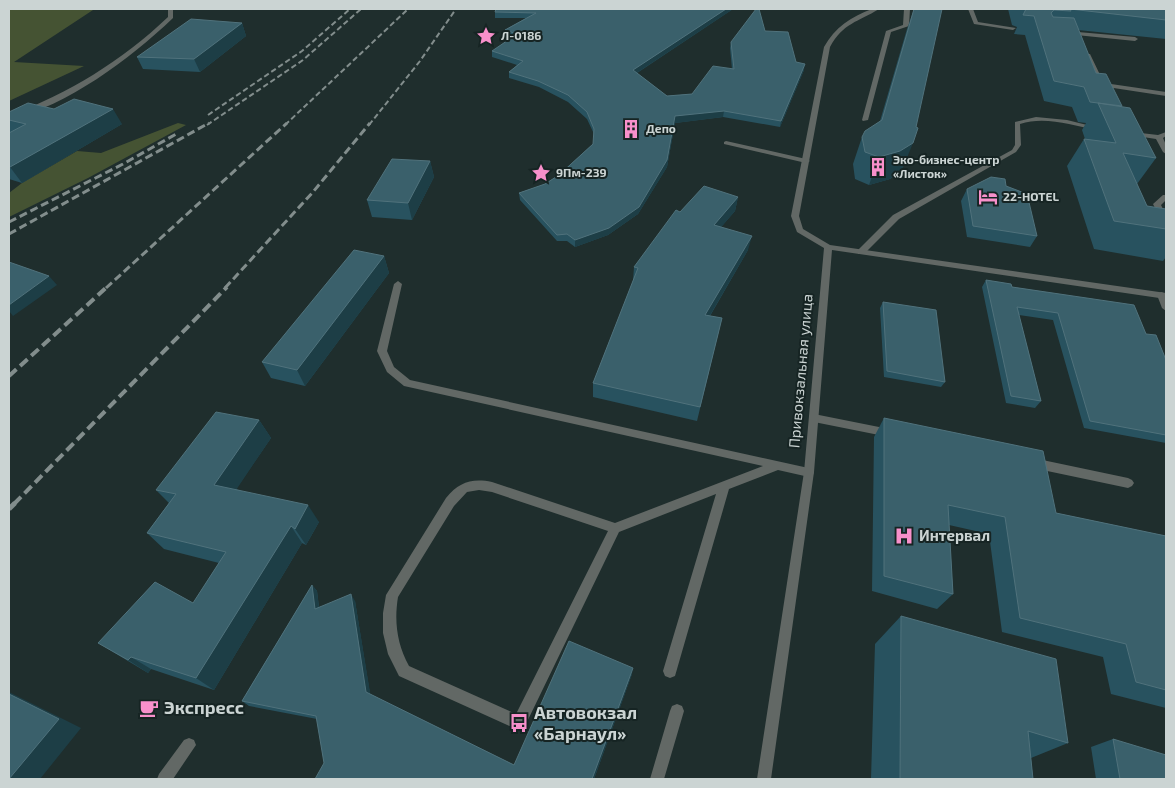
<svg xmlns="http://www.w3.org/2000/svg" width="1175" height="788" font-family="'Exo 2',sans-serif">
<rect width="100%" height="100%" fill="#1f2e2d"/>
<path fill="#455333" d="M 9,9 L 93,10 L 14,62 L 84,66 L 9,101 Z
M 178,123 L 186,125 L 88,178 L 9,217 L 9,193 L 22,183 L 77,151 L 101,153 Z"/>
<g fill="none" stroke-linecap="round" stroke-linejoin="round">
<path fill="#626865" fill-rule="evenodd" d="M 168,9 L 173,9 L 173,18 C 129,60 68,105 9,120 L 9,116 C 69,93 122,61 168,17 Z
M 904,9 L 910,9 L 909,26 L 891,32 L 868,120 L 863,121 L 862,120 L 886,31 L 903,25 Z
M 968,9 L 973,9 L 978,22 L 1016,28 L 1013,30 L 974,24 Z
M 1078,32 L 1135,37 L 1138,39 L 1135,41 L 1076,35 L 1075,34 Z
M 1086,54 L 1090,54 L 1102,79 L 1111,84 L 1166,92 L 1166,96 L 1107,87 L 1097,80 Z
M 1036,117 L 1067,120 L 1099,128 L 1096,130 C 1071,125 1045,116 1020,124 L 1021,145 L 1016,152 L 899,219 L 864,254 L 858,254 L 858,250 L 893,215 L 1012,150 L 1015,145 L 1015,122 Z
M 1132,132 L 1158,135 L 1166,132 L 1166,136 L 1163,138 L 1166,145 L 1166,154 L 1163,152 L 1156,139 L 1130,135 L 1129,134 Z
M 726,141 L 806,159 L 810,161 L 806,163 L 724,144 L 724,142 Z
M 1163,195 L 1166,195 L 1166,200 L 1161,205 L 1166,215 L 1166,224 L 1162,222 L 1153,204 Z
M 398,281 L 402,284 L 387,351 L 394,367 L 410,380 L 813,469 L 814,472 L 813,475 L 809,477 L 778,470 L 729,489 L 675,676 L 670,678 L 665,676 L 663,671 L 716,494 L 619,532 L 524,728 L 519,730 L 514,728 L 399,676 L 388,654 L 383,633 L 383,613 L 386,595 L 446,498 C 459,482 472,478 492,482 L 615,523 L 763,466 L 404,386 L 387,372 L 377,351 L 394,284 ZM 479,490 L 492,492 L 608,531 L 516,714 L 409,666 C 397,644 394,622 398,597 L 454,506 L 467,492 Z
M 1161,292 L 1164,293 L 1166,297 L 1166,311 L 1162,308 L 1157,295 Z
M 814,414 L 889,429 L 893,430 L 894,433 L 893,436 L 889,437 L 814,422 L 810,421 L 809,418 L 810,415 Z
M 1033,458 L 1128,478 L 1132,480 L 1134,483 L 1132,486 L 1128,488 L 1033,468 L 1029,466 L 1028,463 L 1029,460 Z
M 677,704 L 682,706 L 684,711 L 664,779 L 650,779 L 670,711 L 672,706 Z
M 189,738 L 194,740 L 196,745 L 173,779 L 157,779 L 159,774 L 184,740 Z"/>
<path fill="#626865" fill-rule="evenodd" d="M 872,9 L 879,9 C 858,22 843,23 830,47 L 799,216 L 803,229 L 830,245 L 1166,293 L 1166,299 L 832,250 L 814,472 L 771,779 L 757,779 L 804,472 L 824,248 L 797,232 L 791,216 L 824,47 C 835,27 851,17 872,9 Z"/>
<path stroke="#828d8c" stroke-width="2" stroke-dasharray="5.5 3" stroke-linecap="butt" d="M 208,115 L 302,51 L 350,9
M 207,125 L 303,60 L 361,9
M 285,125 L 408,9
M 369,125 L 420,61 L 456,9"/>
<path stroke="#828d8c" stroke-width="3" stroke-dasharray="8 4" stroke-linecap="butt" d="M 9,222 L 123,164 L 178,133
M 9,234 L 209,123
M 106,288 L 287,123
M 225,288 L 313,192 L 370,123"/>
<path stroke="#828d8c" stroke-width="4" stroke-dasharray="10 5" stroke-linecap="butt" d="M 9,376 L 107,287
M 14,504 L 227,287"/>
<path stroke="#828d8c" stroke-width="5" stroke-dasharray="13 6" stroke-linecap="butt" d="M 9,509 L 15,503"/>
</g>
<path fill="#28525f" d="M 733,9 L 637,73 L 667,96 L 692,94 L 732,69 L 730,48 L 731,42 L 765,31 L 804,70 L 780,127 L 723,117 L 675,123 L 667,167 L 638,214 L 608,235 L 575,247 L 567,241 L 557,241 L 520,200 L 519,193 L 545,184 L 559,175 L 593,144 L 594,134 L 587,119 L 568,102 L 539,87 L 509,78 L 509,72 L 517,65 L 492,57 L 492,51 L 511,38 L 505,36 L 505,30 L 526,18 L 495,18 L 495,12 Z
M 914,9 L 902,170 L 890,179 L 869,185 L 855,179 L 853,164 L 862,137 L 880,121 L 907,29 Z
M 1008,9 L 1166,9 L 1166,39 L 1078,30 L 1096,73 L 1122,106 L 1121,107 L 1156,158 L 1137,184 L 1147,206 L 1166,209 L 1166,257 L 1163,261 L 1094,249 L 1067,166 L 1084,139 L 1085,139 L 1082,130 L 1086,123 L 1078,122 L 1072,107 L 1044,101 L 1025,35 L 1014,34 L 1017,27 L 1012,25 Z
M 242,23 L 246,36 L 200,72 L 143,69 L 137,57 Z
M 54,109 L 122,124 L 22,183 L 9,179 L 9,133 L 10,133 L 9,131 L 9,112 Z
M 430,161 L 434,177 L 412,220 L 372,217 L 367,200 Z
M 1006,186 L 1037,236 L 1030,247 L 967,237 L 961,201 L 967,189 Z
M 738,197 L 735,211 L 721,227 L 748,250 L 710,316 L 722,318 L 697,421 L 593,397 L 593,383 L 633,281 L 634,267 Z
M 384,256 L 389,273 L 305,386 L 271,378 L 262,362 Z
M 986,280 L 1012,287 L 1146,334 L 1166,360 L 1166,443 L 1084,428 L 1053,320 L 1019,315 L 1041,401 L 1035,408 L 1006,403 L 982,287 Z
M 883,302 L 945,382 L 941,387 L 884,377 L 880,308 Z
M 884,418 L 1056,513 L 1166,536 L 1166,708 L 1111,694 L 1103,657 L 1002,632 L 989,534 L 949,525 L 953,594 L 937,609 L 872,591 L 874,437 Z
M 259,420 L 271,438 L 236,489 L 319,522 L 306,545 L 302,543 L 214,690 L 151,669 L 148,673 L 98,643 L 193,603 L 219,563 L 164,549 L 147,533 L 169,503 L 156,490 Z
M 312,585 L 317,591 L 319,607 L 355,601 L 370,694 L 514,765 L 632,674 L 594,779 L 324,763 L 317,719 L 249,706 L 242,701 Z
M 901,616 L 1068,743 L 1031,758 L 1033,779 L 871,779 L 875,644 Z
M 1113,739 L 1166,779 L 1096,779 L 1091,747 Z"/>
<path fill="#1d3e46" d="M 726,9 L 733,9 L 632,76 L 633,70 Z
M 242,23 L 246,36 L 200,72 L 194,59 Z
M 805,64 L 804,70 L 780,127 L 781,121 Z
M 113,109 L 122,124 L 22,183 L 10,167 Z
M 724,111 L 723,117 L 675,123 L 667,167 L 638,214 L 608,235 L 575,247 L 575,240 L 675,116 Z
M 913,143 L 902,170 L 890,179 L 869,185 L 879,157 Z
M 430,161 L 434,177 L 412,220 L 408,203 Z
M 738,197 L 735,211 L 711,239 L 714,225 Z
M 752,236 L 748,250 L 702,329 L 705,315 Z
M 384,256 L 389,273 L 305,386 L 297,370 Z
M 49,276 L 57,285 L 13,316 L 9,311 L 9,305 Z
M 259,420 L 271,438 L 228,502 L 214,485 Z
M 308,505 L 319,522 L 306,545 L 295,529 Z
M 291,526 L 302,543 L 214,690 L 196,678 Z
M 312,585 L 317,591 L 320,616 L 315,609 Z
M 351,594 L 355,601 L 371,698 L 366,692 Z
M 131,657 L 151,669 L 148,673 L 128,660 Z
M 633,668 L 632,674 L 594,779 L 592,779 Z
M 9,692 L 81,728 L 40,779 L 9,779 Z"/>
<path fill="#3a606b" stroke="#50727c" d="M 496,9 L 726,9 L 633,70 L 667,96 L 692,94 L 713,66 L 734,69 L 731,42 L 756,9 L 759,9 L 765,31 L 788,32 L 796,62 L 805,64 L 781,121 L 724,111 L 675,116 L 667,160 L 639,207 L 609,228 L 575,240 L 567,234 L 557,235 L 519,193 L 545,184 L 559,175 L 593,144 L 594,129 L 587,112 L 568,95 L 538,81 L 509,72 L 523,61 L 492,51 L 517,34 L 505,30 L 536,13 L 495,12 Z
M 914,9 L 942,9 L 916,127 L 918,128 L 913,143 L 900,151 L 879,157 L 865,152 L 862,137 L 865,131 L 882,120 Z
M 1026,9 L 1166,9 L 1166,20 L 1070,9 L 1071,11 L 1054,10 L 1051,13 L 1053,17 L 1074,18 L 1096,73 L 1106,74 L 1122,106 L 1090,102 L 1084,87 L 1054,81 L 1034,16 L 1023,15 Z
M 191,19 L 242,23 L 194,59 L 137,57 Z
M 74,99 L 113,109 L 10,167 L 9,166 L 9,133 L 26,124 L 9,120 L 9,112 L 28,103 L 54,109 Z
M 1098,103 L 1130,108 L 1156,158 L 1123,153 L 1147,206 L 1166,209 L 1166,229 L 1114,221 L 1084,139 L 1116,143 Z
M 392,159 L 430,161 L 408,203 L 367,200 Z
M 991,177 L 1005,179 L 1006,186 L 1027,194 L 1037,236 L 973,226 L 967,189 Z
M 704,186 L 738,197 L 714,225 L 752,236 L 705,315 L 722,318 L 700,407 L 593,383 L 638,268 L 634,267 L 676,210 L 680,212 Z
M 354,250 L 384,256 L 297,370 L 262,362 Z
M 9,262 L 49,276 L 9,305 Z
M 986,280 L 1011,284 L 1012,287 L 1134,305 L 1146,334 L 1156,335 L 1166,360 L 1166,435 L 1090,421 L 1058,313 L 1017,307 L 1041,401 L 1011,396 Z
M 883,302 L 936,310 L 945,382 L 887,371 Z
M 216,412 L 259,420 L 214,485 L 308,505 L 295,529 L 291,526 L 196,678 L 131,657 L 128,660 L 98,643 L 155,582 L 193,603 L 226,552 L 147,533 L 176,494 L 156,490 Z
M 884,418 L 1043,451 L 1056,513 L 1166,536 L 1166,690 L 1136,682 L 1126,644 L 1020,618 L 1005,517 L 948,505 L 953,594 L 884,576 Z
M 312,585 L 315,609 L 351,594 L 366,692 L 514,765 L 569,641 L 633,668 L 592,779 L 315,779 L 324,763 L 316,716 L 242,701 Z
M 901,616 L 1056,659 L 1068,743 L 1028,731 L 1033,779 L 900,779 Z
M 9,694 L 59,719 L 9,779 Z
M 1113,739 L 1166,755 L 1166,779 L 1120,779 Z"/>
<defs>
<g id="sight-bare" transform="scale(1.5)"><path d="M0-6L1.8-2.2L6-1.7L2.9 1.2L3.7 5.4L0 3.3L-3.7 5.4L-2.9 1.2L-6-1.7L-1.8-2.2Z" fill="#f890cb" stroke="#162423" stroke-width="2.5" paint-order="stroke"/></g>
<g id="building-bare" transform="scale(1.5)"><path d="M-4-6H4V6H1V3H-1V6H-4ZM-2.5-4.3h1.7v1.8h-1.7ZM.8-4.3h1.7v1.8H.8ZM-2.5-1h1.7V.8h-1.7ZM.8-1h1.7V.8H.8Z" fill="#f890cb" stroke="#162423" stroke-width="2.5" paint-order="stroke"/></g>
<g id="hotel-bare" transform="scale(1.5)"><path d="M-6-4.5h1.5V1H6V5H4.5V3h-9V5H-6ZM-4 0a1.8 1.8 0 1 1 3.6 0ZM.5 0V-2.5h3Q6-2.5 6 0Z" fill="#f890cb" stroke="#162423" stroke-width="2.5" paint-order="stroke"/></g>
<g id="hospital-bare" transform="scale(1.5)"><path d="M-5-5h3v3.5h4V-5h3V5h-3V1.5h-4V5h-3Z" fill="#f890cb" stroke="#162423" stroke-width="2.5" paint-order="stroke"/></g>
<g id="cafe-bare" transform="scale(1.5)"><path d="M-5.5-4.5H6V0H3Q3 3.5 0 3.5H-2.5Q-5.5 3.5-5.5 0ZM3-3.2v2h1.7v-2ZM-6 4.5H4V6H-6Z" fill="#f890cb" stroke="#162423" stroke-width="2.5" paint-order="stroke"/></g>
<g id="bus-bare" transform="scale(1.5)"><path d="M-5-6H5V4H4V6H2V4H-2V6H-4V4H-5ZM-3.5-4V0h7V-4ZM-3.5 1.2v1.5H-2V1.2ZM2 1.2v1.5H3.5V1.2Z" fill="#f890cb" stroke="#162423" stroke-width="2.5" paint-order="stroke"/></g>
</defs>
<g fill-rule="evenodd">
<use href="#sight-bare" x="486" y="36"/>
<use href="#building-bare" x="631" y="129"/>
<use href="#building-bare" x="878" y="167"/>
<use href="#sight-bare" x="541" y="173"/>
<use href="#hotel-bare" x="988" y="197"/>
<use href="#hospital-bare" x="904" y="536"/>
<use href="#cafe-bare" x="149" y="708"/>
<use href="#bus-bare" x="519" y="723"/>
</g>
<g text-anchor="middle" stroke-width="4" stroke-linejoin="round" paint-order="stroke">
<g font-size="12" font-weight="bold" fill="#cbd4d3" stroke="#162423" text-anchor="start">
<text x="501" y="40">Л-0186</text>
<text x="646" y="133">Депо</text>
<text x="893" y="164">Эко-бизнес-центр<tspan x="893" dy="14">«Листок»</tspan></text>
<text x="556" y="177">9Пм-239</text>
<text x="1003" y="201">22-HOTEL</text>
</g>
<g font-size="15" fill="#cbd4d3" stroke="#162423">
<text transform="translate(801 371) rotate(-85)" y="5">Привокзальная улица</text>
</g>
<g font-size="15" font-weight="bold" fill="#cbd4d3" stroke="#162423" text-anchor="start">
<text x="919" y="541">Интервал</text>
</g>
<g font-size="18" font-weight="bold" fill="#cbd4d3" stroke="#162423" text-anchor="start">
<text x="164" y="714">Экспресс</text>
<text x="534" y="719">Автовокзал<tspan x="534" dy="21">«Барнаул»</tspan></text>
</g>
</g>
<rect width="1175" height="788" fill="none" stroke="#cbd4d3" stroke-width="20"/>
</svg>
